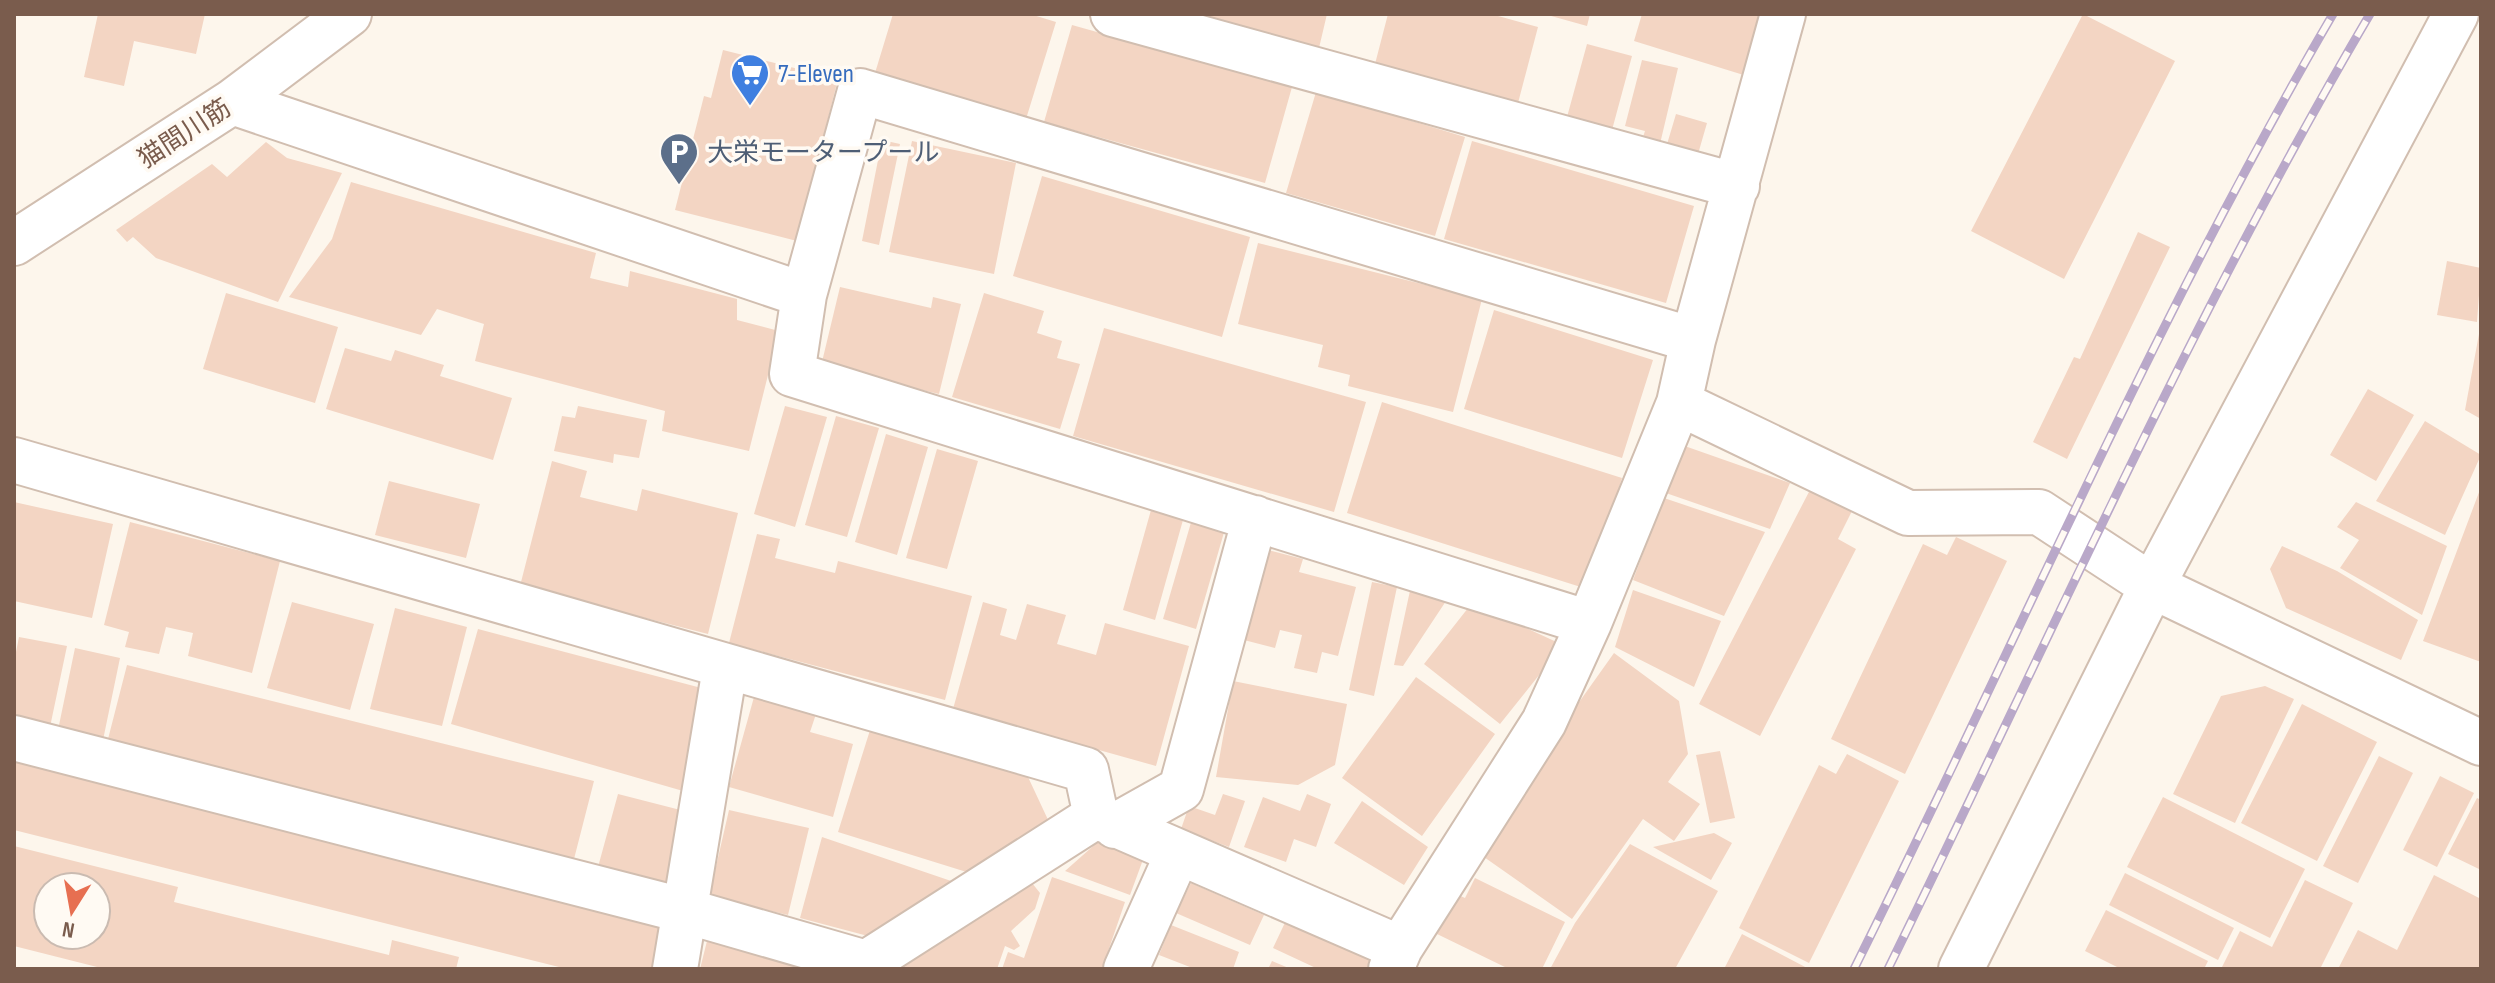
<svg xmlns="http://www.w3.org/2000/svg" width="2495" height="983" font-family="'Sofia Sans Condensed','Noto Sans JP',sans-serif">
<rect width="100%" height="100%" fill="#fdf6ec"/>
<path fill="#f3d5c3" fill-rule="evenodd" d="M 98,14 L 205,14 L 196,54 L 134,41 L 124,86 L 84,77 Z
M 893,14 L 1030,14 L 1056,22 L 1026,119 L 875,73 Z
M 1182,14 L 1327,14 L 1319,48 Z
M 1388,14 L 1491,14 L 1538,27 L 1518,103 L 1375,64 Z
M 1544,14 L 1590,14 L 1587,26 Z
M 1642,14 L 1769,14 L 1750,77 L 1634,41 Z
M 2083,14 L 2175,61 L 2064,279 L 1971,231 Z
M 1072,25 L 1292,87 L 1265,183 L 1044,122 Z
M 1587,44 L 1632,56 L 1612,130 L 1567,117 Z
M 723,50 L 838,79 L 797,241 L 675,210 L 704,96 L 711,98 Z
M 1642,60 L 1678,68 L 1659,148 L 1641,143 L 1645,131 L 1625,126 Z
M 1316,92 L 1465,137 L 1435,236 L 1286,193 Z
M 1676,114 L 1707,123 L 1696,161 L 1665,151 Z
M 882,140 L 900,144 L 879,245 L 862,241 Z
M 912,141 L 1016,163 L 994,274 L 889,252 Z
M 1472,141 L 1694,206 L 1666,303 L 1444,239 Z
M 266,142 L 287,158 L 342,173 L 278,302 L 156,258 L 133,237 L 127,242 L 116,230 L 212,164 L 227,177 Z
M 1042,176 L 1250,237 L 1222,337 L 1013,276 Z
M 351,182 L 596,253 L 590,278 L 628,287 L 630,271 L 737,299 L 737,320 L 779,331 L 749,451 L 662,431 L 665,411 L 475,361 L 484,324 L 437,309 L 421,335 L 289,297 L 332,239 Z
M 2138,232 L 2170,247 L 2067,459 L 2033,442 L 2074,357 L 2080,359 Z
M 1258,243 L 1482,299 L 1453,412 L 1348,386 L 1350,375 L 1318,367 L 1323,345 L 1238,324 Z
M 2447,261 L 2481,268 L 2477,322 L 2437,315 Z
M 840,287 L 931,308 L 933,297 L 961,304 L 939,394 L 821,366 Z
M 226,293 L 338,327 L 315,403 L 203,369 Z
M 984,293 L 1044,311 L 1037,333 L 1062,341 L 1057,358 L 1080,364 L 1060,429 L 952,397 Z
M 1494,310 L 1653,360 L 1622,458 L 1464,409 Z
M 1104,328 L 1366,402 L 1334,512 L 1073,436 Z
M 2479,334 L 2481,334 L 2481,419 L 2465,410 Z
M 345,348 L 391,361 L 395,350 L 444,365 L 440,376 L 512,398 L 493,460 L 326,409 Z
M 2368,389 L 2414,415 L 2376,481 L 2330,455 Z
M 1382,402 L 1622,478 L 1587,589 L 1347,513 Z
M 578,406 L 647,420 L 639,458 L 614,454 L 613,463 L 554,451 L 562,416 L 575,418 Z
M 785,406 L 827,417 L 795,527 L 754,514 Z
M 836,416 L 879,428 L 847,537 L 805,525 Z
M 2425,421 L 2481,455 L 2445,535 L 2376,501 Z
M 886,434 L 928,447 L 897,555 L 855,542 Z
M 1679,444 L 1790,483 L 1770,529 L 1663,492 Z
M 937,449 L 978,461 L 947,569 L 906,558 Z
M 552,461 L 587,471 L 580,497 L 637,511 L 642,489 L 738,513 L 708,634 L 520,586 Z
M 389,481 L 480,504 L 466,558 L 375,535 Z
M 2481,487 L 2481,662 L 2423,641 Z
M 1811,488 L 1853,509 L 1838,539 L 1856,549 L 1760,736 L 1699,704 Z
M 1664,498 L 1765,532 L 1724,616 L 1633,580 Z
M 14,502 L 113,524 L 92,618 L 14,601 Z
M 2356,502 L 2447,546 L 2422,615 L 2340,568 L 2359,540 L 2337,527 Z
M 1151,510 L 1183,520 L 1155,620 L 1123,610 Z
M 1192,519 L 1225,529 L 1196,629 L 1163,619 Z
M 130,522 L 280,561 L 252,673 L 188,656 L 193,633 L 166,627 L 159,654 L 125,647 L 129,632 L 104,625 Z
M 757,534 L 780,539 L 775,558 L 835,573 L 838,561 L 972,596 L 945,700 L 729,643 Z
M 1956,537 L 2007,561 L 1905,774 L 1831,739 L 1923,544 L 1947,555 Z
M 2282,546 L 2337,571 L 2418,620 L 2401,660 L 2286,608 L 2270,569 Z
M 1268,550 L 1303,559 L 1299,572 L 1356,587 L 1338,656 L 1322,652 L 1317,673 L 1294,668 L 1302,635 L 1280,630 L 1275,648 L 1244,640 Z
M 1372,582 L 1397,587 L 1374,696 L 1349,690 Z
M 1411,586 L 1450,595 L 1403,666 L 1394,665 Z
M 1633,590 L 1721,621 L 1694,687 L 1615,647 Z
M 292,602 L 374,624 L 350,710 L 267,688 Z
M 983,602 L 1007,609 L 1000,635 L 1016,640 L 1027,604 L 1066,615 L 1057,644 L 1096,655 L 1105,623 L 1189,646 L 1156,766 L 953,709 Z
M 1472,603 L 1563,645 L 1500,724 L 1424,664 Z
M 395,608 L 467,627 L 442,726 L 370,709 Z
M 478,629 L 709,690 L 690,793 L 451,724 Z
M 19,637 L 67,646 L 50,727 L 14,720 L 14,662 Z
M 75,648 L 120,658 L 103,740 L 58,730 Z
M 1614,653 L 1679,701 L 1688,754 L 1668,782 L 1700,804 L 1674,841 L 1643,819 L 1572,919 L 1474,850 Z
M 127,665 L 594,781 L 574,859 L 107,743 Z
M 1416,677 L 1495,734 L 1422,836 L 1342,778 Z
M 1233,681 L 1347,704 L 1335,765 L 1298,785 L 1216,777 Z
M 2265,686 L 2294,699 L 2235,823 L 2173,794 L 2221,696 Z
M 754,697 L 816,714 L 810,732 L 853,744 L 833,817 L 729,787 Z
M 2302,704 L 2377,742 L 2317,861 L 2241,823 Z
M 871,727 L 1028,777 L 1050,824 L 973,874 L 838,832 Z
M 14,747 L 679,914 L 665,969 L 567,969 L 14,830 Z
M 1720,751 L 1735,818 L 1710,823 L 1696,755 Z
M 1847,754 L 1899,781 L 1809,963 L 1739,928 L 1819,765 L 1836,774 Z
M 2379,756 L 2413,773 L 2358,883 L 2323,866 Z
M 2440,776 L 2474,793 L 2437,867 L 2403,850 Z
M 618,794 L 696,814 L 677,888 L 598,867 Z
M 1223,794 L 1245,801 L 1229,847 L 1181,829 L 1189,806 L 1215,815 Z
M 1307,794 L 1331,804 L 1316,847 L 1294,839 L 1286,862 L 1244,847 L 1263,797 L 1300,811 Z
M 2163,797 L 2305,869 L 2270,938 L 2127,867 Z
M 2477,798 L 2481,800 L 2481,870 L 2448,854 Z
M 1362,801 L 1428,847 L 1404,885 L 1334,843 Z
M 729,810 L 809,828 L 788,915 L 709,897 Z
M 1714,833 L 1732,843 L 1711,880 L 1653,847 Z
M 822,837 L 957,883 L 883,940 L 800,918 Z
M 1100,840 L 1144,857 L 1130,895 L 1065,871 Z
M 1630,844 L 1718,891 L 1675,969 L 1550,969 L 1575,923 Z
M 14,846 L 178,887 L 174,902 L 389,955 L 392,940 L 459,957 L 456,969 L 105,969 L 14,946 ZM 48,887 L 96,887 L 96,935 L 48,935 Z
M 2125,873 L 2234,928 L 2218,960 L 2109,905 Z
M 2434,875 L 2481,899 L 2481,969 L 2338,969 L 2358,930 L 2397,950 Z
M 1052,877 L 1125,902 L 1102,969 L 1002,969 L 1008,952 L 1024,958 Z
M 1028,878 L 1040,893 L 1035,909 L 1011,931 L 1020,946 L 1014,950 L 1005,946 L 997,969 L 892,969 Z
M 1475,878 L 1565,922 L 1542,969 L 1509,969 L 1437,934 L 1456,894 L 1465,898 Z
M 2305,880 L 2353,903 L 2320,969 L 2221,969 L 2240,931 L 2272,947 Z
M 1191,883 L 1264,915 L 1250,945 L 1176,913 Z
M 2106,910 L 2208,961 L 2204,969 L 2121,969 L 2085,951 Z
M 1290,912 L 1376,953 L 1368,969 L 1318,969 L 1273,948 Z
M 1171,925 L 1239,952 L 1233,969 L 1195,969 L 1159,955 Z
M 1742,934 L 1809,969 L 1724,969 Z
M 708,937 L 828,969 L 700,969 Z
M 1272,961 L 1291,969 L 1268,969 Z"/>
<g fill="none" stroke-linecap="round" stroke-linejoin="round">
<g stroke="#d1beb0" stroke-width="48">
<path id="minor" d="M 1113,14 L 1737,186
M 232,102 L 804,295 L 860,91 L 1693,340
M 14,243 L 232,102 L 349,14
M 804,295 L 792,374 L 1589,623
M 1679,403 L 1908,513 L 2039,512 L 2152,586 L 2481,743
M 14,460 L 1086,770 L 1096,816 L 1400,948
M 14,738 L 686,911 L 866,963 L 1096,816
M 1115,826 L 1181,789 L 1255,518
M 675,969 L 725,668
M 1126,969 L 1178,853
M 1391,969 L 1400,948 L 1544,722 L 1589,623 L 1679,403 L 1693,340 L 1783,14
M 1961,969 L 2152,586 L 2456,14"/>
</g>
<use href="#minor" stroke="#fff" stroke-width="44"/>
<g stroke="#b9a8c9" stroke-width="9">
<path id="rail" d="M 1854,969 C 2013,650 2153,322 2333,14
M 1888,969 C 2045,649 2189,321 2370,14"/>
</g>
<use href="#rail" stroke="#fffaf3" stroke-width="6" stroke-dasharray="18" stroke-linecap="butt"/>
</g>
<defs>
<g id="supermarket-pin" transform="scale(2)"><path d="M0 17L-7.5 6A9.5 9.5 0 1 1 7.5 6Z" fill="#3f7fe0" stroke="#fffaf3"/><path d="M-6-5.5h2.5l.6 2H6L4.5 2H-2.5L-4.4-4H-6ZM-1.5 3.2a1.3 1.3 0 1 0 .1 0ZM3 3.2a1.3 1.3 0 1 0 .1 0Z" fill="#fff"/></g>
<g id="parking-pin" transform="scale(2)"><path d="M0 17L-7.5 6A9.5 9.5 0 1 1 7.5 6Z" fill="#5c6f8a" stroke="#fffaf3"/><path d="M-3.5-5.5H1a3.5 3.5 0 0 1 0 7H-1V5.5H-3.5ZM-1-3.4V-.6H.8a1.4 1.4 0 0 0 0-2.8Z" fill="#fff"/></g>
</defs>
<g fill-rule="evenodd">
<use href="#supermarket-pin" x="750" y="73"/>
<use href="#parking-pin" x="679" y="152"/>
</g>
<g text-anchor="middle" stroke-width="7" stroke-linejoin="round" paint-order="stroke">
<g font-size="26" fill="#366cbe" stroke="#fffaf3" text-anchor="start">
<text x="778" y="82">7-Eleven</text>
</g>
<g font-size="26" fill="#7a5c4d" stroke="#fffaf3">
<text transform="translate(184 133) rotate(-33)" y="9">猫間川筋</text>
</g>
<g font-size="26" fill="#4e5e75" stroke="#fffaf3" text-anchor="start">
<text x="707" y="161">大栄モータープール</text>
</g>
</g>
<rect width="2495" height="983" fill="none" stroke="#7a5c4d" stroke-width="32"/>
<g transform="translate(72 911) rotate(191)"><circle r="38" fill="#fffaf3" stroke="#cabbb1" stroke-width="2"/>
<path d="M0-6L14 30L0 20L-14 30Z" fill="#e76f51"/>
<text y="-12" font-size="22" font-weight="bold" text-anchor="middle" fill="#7a5c4d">N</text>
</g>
</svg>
